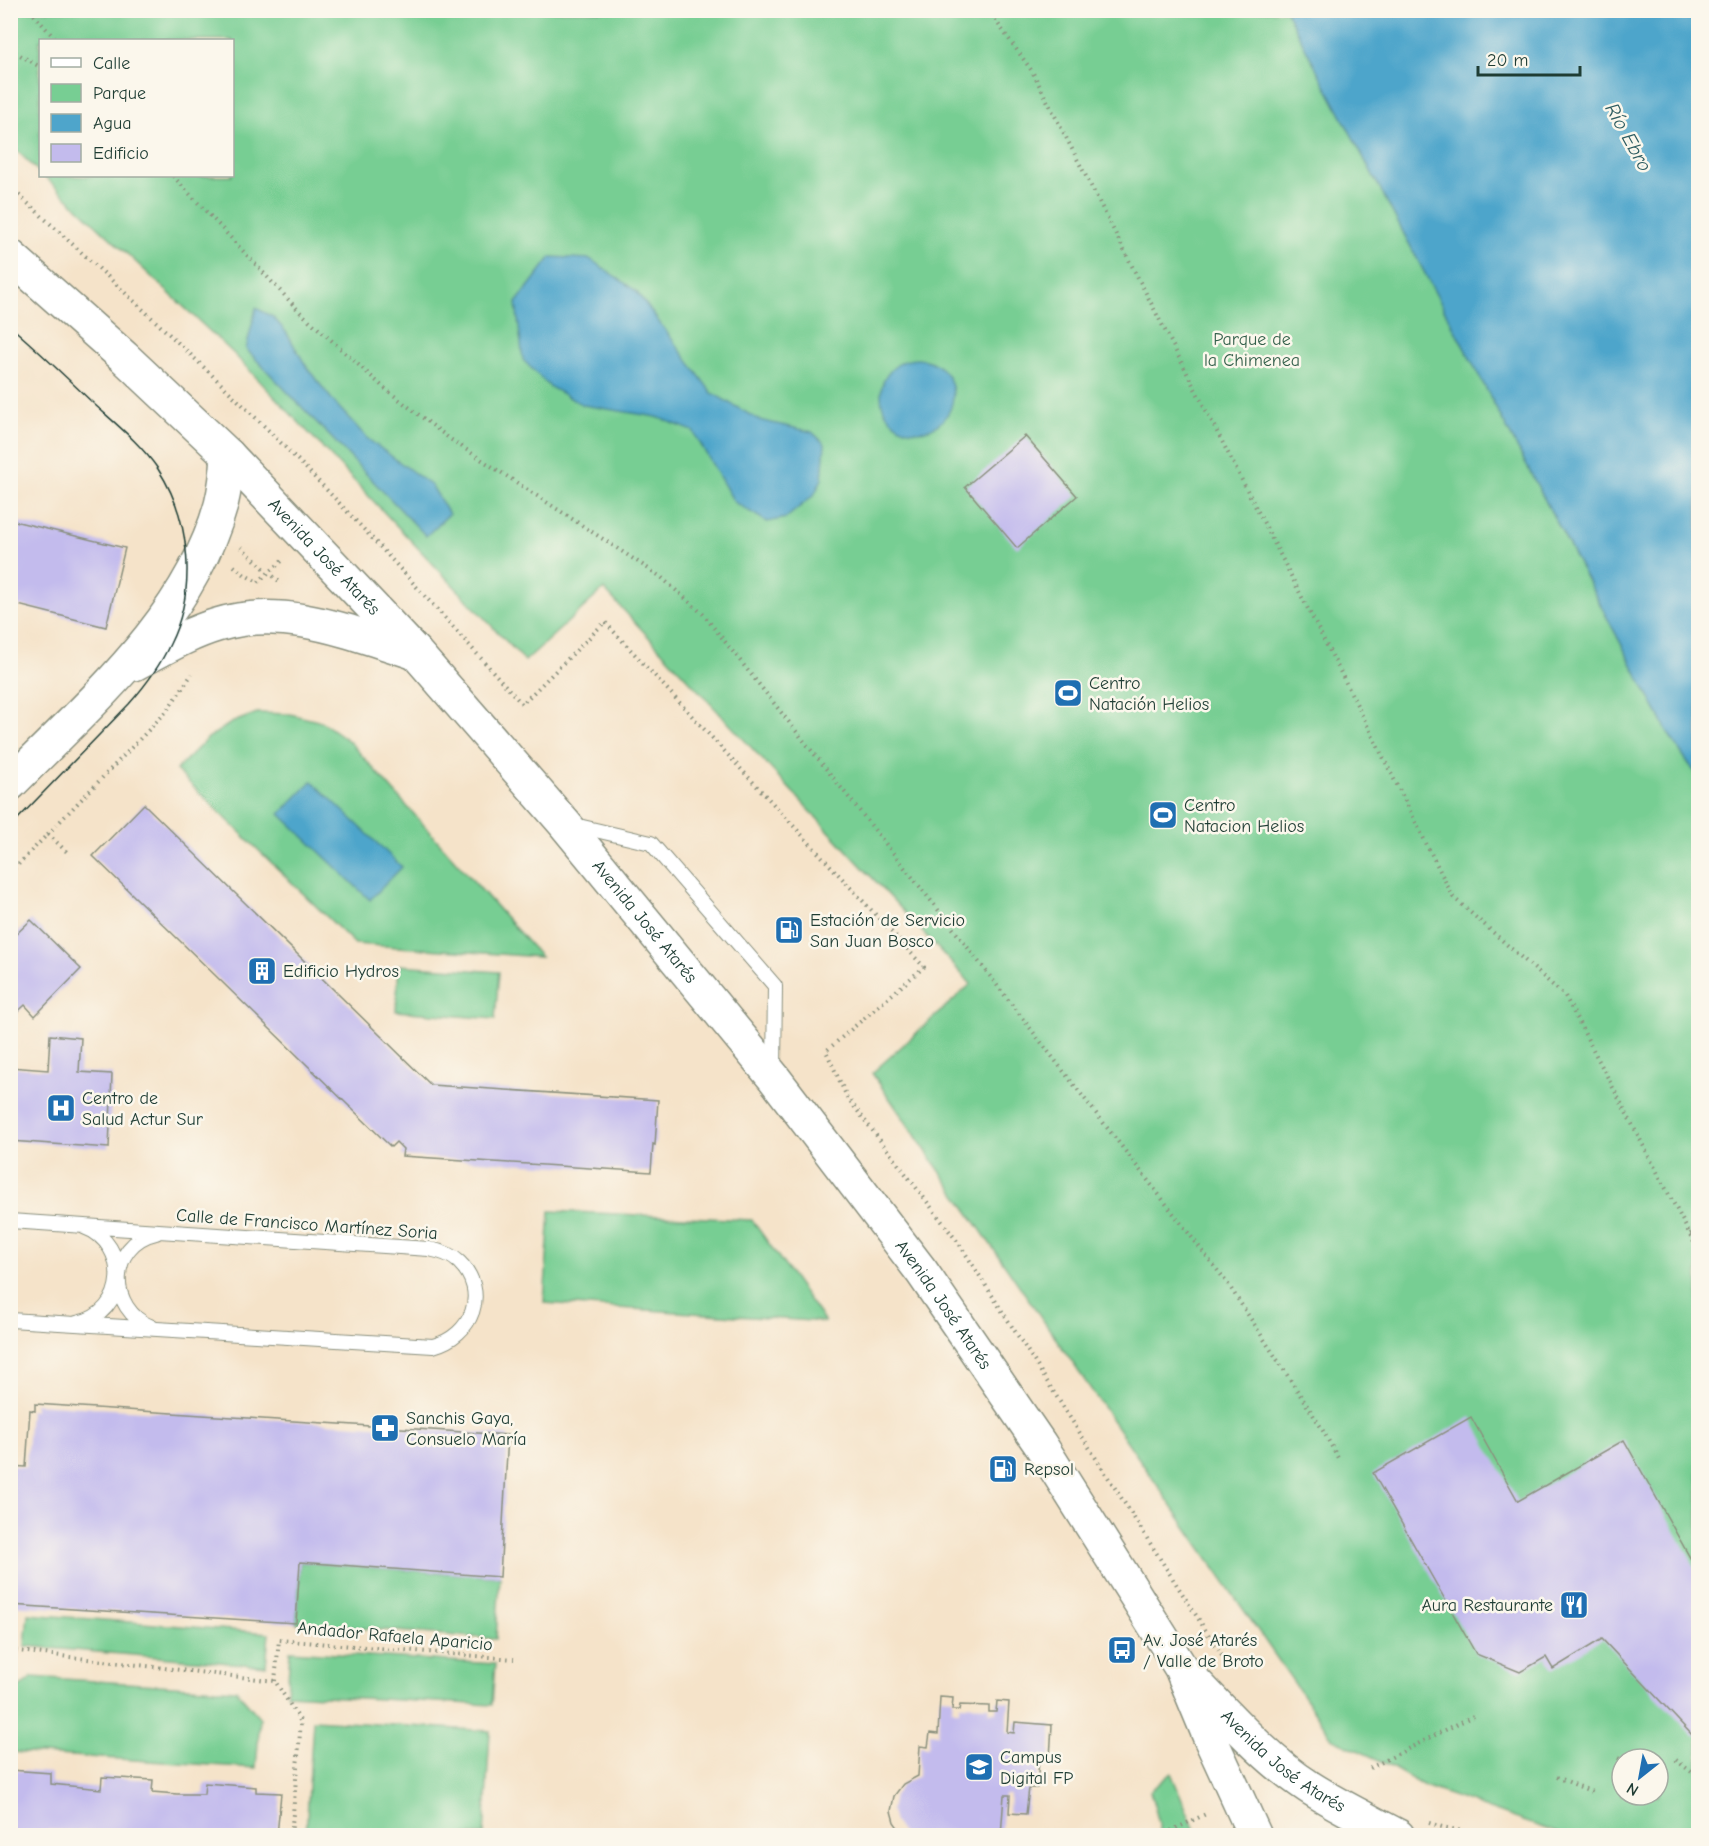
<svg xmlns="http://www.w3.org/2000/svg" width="1709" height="1846" font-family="'Comic Neue',sans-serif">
<rect width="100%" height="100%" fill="#fbf7ec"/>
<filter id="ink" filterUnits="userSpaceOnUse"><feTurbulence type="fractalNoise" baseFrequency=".0167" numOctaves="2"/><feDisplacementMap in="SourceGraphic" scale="12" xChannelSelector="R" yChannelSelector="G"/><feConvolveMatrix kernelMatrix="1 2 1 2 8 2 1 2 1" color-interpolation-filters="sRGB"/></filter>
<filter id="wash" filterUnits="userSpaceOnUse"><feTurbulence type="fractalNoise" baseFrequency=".008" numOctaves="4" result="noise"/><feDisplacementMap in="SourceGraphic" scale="24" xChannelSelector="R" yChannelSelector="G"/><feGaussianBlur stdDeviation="1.35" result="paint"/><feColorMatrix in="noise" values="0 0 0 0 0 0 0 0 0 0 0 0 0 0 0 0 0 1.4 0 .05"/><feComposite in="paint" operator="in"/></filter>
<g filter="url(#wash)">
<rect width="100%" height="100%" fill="#f5e3c9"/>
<path fill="#77ce93" stroke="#4b8664" stroke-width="1.5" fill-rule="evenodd" d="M 11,11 L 1286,11 L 1670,736 L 1698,777 L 1698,1835 L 1563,1835 L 1424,1786 L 1379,1760 L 1333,1739 L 872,1073 L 971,984 L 604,589 L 525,661 L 233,353 L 44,176 L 232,176 L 232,40 L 40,40 L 40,173 L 11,145 ZM 1622,1759 L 1658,1759 L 1658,1795 L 1622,1795 Z
M 257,713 L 290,714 L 322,722 L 349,741 L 541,957 L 355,944 L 176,770 L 208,738 L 231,723 Z
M 399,965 L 499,972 L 495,1019 L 396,1011 Z
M 550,1211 L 752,1220 L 825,1322 L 544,1303 Z
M 300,1562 L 500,1577 L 496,1639 L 296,1623 Z
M 28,1614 L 269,1633 L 266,1666 L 25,1646 Z
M 290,1651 L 495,1664 L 492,1705 L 287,1694 Z
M 32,1677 L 236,1690 L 260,1718 L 256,1768 L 11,1752 L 11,1695 Z
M 313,1720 L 490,1731 L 484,1835 L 306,1835 Z
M 1171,1773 L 1197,1835 L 1159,1835 L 1159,1823 L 1150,1791 Z"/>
<path fill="#4ea5cb" stroke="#367180" stroke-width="1.5" d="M 1286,11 L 1698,11 L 1698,777 L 1670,736 Z
M 551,257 L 590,259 L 636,291 L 712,393 L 759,420 L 812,432 L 825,444 L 822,479 L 814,495 L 786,518 L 767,522 L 734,502 L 693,431 L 657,417 L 583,405 L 550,387 L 523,360 L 516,303 Z
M 256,308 L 273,317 L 286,332 L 308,369 L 334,402 L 368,439 L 432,486 L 449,514 L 426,536 L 246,349 Z
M881 395a36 36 0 1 1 72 0a36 36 0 1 1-72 0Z
M 312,781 L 402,867 L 370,900 L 280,814 Z"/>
<g id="blocks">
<path fill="#c3bbed" d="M 1025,436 L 1077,496 L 1017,548 L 965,487 Z
M 10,520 L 125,548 L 106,627 L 10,603 Z
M 144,804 L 431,1085 L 658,1100 L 655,1145 L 653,1144 L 651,1172 L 402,1156 L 403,1149 L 396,1142 L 391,1147 L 93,856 Z
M 31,920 L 81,969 L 35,1016 L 25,1005 L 10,1019 L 10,940 Z
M 50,1035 L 81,1038 L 79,1072 L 112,1074 L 109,1148 L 10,1141 L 10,1067 L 48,1070 Z
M 35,1404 L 508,1435 L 500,1577 L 300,1562 L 296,1623 L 10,1605 L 10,1466 L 26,1467 L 30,1410 L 35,1411 Z
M 1471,1417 L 1518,1501 L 1624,1440 L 1698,1572 L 1698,1735 L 1694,1737 L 1602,1639 L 1553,1669 L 1546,1657 L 1520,1672 L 1476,1654 L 1373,1473 Z
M 940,1697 L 953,1698 L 952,1710 L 959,1710 L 960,1705 L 989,1706 L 989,1712 L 996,1712 L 997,1701 L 1009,1702 L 1007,1732 L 1014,1733 L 1015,1722 L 1052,1725 L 1050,1758 L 1039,1758 L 1037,1788 L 1029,1788 L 1026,1814 L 1009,1813 L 1010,1795 L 1004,1795 L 1001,1836 L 904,1836 L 894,1822 L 891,1811 L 894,1796 L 903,1784 L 918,1776 L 920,1746 L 928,1747 L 930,1733 L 938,1734 Z
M 10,1770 L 51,1773 L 51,1784 L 101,1789 L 102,1777 L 153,1780 L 152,1792 L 177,1794 L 204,1794 L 205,1783 L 256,1787 L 256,1792 L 281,1793 L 277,1836 L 97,1836 L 97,1832 L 47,1830 L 47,1836 L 10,1836 Z"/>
</g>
</g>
<g filter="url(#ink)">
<use href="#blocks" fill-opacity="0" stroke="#8a907e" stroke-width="1.5"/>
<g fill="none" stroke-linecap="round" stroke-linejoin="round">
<g stroke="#8a907e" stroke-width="16">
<path id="service" d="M 574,825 L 651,843 L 775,986 L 774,1070
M 10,1221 L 429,1249 C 440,1251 451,1254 459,1262 C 490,1292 472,1336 433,1346 L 10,1320
M 77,1323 C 128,1314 131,1244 84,1227
M 152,1327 C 107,1310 107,1244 156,1233"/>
</g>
<g stroke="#8a907e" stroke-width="36">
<g id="secondary">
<path id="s1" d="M 10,256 L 124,357 L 228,455 L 416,653 L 564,823 L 774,1078 L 922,1272 L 1040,1444 L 1134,1593 L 1181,1668 L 1210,1738 L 1255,1836"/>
<path d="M 134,664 C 161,650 187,634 217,625 C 283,604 349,632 413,652"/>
<path d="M 10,784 C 90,703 189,620 221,505 C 225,489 227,472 228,455"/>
<path id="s2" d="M 1193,1680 C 1228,1716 1267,1760 1309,1787 C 1337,1805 1368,1820 1398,1836"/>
</g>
</g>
<path stroke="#8a907e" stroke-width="4" stroke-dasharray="1.5 4.5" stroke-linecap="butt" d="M 30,10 L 56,40
M 988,10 L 1032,71 L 1346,683 L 1453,897 L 1565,996 L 1698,1250
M 10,49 L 40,67
M 173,176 L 300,312 L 383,387 L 450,439 L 661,577 L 703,614 L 955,931 L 1228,1284 L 1321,1427 L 1338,1458
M 10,187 C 100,269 189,351 275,437 C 361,523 441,614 522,704 L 605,622 L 924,967 L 826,1051 L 847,1097 L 960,1245 L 1224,1659
M 241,547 L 265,569
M 234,566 L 245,575 L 258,582
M 273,576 L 282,584
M 258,582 L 282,561
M 48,834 L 69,854
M 10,873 L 166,712 L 192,674
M 1690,1234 L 1698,1229
M 10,1650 L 275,1681 L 301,1722 L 291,1836
M 275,1681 L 279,1640 L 514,1659
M 1618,1758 L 1622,1760
M 1676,1760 L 1698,1777
M 1370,1768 L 1473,1716
M 1557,1777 L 1595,1793
M 1658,1781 L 1659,1781
M 1429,1823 L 1442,1827 L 1489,1836
M 1160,1836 L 1208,1813"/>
<use href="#service" stroke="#fff" stroke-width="14"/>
<use href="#secondary" stroke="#fff" stroke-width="33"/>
<path stroke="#1f3d34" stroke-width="1.5" d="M 10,326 C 39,351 67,378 94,404 C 116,424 141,444 158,469 C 191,520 197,590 170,644 C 160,666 145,686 129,704 L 10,827"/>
</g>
</g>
<defs>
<g id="stadium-square" transform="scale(1.5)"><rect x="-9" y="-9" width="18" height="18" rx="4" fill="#1f6fb2" stroke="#fbf7ec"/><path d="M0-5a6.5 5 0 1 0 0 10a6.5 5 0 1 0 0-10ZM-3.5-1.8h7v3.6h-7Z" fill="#fff"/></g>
<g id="fuel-square" transform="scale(1.5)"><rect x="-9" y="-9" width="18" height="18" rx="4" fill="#1f6fb2" stroke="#fbf7ec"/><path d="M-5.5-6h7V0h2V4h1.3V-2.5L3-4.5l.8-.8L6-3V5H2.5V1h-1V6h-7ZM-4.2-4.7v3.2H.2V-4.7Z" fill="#fff"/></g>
<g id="building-square" transform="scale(1.5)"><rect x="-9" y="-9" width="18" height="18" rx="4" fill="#1f6fb2" stroke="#fbf7ec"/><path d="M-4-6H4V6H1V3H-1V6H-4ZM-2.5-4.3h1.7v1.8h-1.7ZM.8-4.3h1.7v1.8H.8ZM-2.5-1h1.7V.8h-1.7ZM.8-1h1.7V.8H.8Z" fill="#fff"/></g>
<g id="hospital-square" transform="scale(1.5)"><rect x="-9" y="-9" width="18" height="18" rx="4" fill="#1f6fb2" stroke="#fbf7ec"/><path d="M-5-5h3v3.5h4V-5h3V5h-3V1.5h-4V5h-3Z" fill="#fff"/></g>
<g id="pharmacy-square" transform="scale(1.5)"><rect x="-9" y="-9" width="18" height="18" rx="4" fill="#1f6fb2" stroke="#fbf7ec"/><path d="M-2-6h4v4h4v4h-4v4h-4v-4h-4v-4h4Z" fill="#fff"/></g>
<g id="restaurant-square" transform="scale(1.5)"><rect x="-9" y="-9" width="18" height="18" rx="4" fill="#1f6fb2" stroke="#fbf7ec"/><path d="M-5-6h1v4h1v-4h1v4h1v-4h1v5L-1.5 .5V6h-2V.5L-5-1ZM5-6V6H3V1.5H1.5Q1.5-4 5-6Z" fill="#fff"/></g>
<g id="bus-square" transform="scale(1.5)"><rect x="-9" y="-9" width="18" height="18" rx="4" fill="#1f6fb2" stroke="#fbf7ec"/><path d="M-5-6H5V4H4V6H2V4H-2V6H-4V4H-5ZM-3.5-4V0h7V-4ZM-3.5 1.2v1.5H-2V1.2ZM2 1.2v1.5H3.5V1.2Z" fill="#fff"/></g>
<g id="school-square" transform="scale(1.5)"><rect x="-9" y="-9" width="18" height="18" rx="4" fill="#1f6fb2" stroke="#fbf7ec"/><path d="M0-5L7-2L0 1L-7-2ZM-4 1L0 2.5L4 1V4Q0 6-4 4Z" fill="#fff"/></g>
</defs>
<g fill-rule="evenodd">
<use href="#stadium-square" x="1068" y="693"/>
<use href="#stadium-square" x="1163" y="815"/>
<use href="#fuel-square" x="789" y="930"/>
<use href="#building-square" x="262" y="971"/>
<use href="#hospital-square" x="61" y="1108"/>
<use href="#pharmacy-square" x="385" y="1428"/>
<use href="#fuel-square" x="1003" y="1469"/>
<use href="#restaurant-square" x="1574" y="1605"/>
<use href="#bus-square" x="1122" y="1650"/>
<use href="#school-square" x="979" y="1767"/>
</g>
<g text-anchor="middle" stroke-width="5" stroke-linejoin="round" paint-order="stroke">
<g font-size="18" fill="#35614c" stroke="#fbf7ec">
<text x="1252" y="345">Parque de<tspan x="1252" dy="21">la Chimenea</tspan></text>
</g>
<g font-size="18" fill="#1f3d34" stroke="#fbf7ec">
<text dy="6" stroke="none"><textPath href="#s1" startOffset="435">Avenida José Atarés</textPath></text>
<text dy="6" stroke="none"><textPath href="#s1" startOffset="921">Avenida José Atarés</textPath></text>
<text transform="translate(307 1224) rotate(4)" y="6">Calle de Francisco Martínez Soria</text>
<text dy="6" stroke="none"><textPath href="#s1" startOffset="1407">Avenida José Atarés</textPath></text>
<text transform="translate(395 1636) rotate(5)" y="6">Andador Rafaela Aparicio</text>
<text dy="6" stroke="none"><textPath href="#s2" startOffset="122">Avenida José Atarés</textPath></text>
</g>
<g font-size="18" fill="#1f3d34" stroke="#fbf7ec" text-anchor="start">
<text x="1089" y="689">Centro<tspan x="1089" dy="21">Natación Helios</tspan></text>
<text x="1184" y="811">Centro<tspan x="1184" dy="21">Natacion Helios</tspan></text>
<text x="810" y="926">Estación de Servicio<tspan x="810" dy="21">San Juan Bosco</tspan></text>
<text x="283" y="977">Edificio Hydros</text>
<text x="82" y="1104">Centro de<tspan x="82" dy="21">Salud Actur Sur</tspan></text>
<text x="406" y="1424">Sanchis Gaya,<tspan x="406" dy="21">Consuelo María</tspan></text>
<text x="1024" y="1475">Repsol</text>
<text x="1553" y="1611" text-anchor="end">Aura Restaurante</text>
<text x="1143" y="1646">Av. José Atarés<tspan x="1143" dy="21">/ Valle de Broto</tspan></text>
<text x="1000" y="1763">Campus<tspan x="1000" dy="21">Digital FP</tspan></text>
</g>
<g font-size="20" font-style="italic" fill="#2d5c61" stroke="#fbf7ec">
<text transform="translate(1629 137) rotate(61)" y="7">Río Ebro</text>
</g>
</g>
<rect width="1709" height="1846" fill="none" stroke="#fbf7ec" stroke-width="36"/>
<rect x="39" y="39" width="195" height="138" fill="#fbf7ec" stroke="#a3ada2" stroke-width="1.5"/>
<rect x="51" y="58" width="30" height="9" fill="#ffffff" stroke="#a3ada2" stroke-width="1.5"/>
<text x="93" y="69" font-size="18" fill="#1f3d34">Calle</text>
<rect x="51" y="84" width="30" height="18" fill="#77ce93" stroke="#a3ada2" stroke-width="1.5"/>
<text x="93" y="99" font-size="18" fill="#1f3d34">Parque</text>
<rect x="51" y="114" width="30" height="18" fill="#4ea5cb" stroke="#a3ada2" stroke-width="1.5"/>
<text x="93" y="129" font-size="18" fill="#1f3d34">Agua</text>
<rect x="51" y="144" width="30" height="18" fill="#c3bbed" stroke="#a3ada2" stroke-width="1.5"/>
<text x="93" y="159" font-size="18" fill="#1f3d34">Edificio</text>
<g transform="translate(1640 1777) rotate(211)"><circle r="28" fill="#fbf7ec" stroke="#a3ada2" stroke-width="1.5"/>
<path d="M0-4.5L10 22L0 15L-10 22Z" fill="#1f6fb2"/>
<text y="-9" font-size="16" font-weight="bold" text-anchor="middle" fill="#1f3d34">N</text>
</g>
<path d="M1478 66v9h102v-9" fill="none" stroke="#1f3d34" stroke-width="3"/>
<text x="1487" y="66" font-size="18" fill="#1f3d34" stroke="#fbf7ec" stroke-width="4.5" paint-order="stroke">20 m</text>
</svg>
